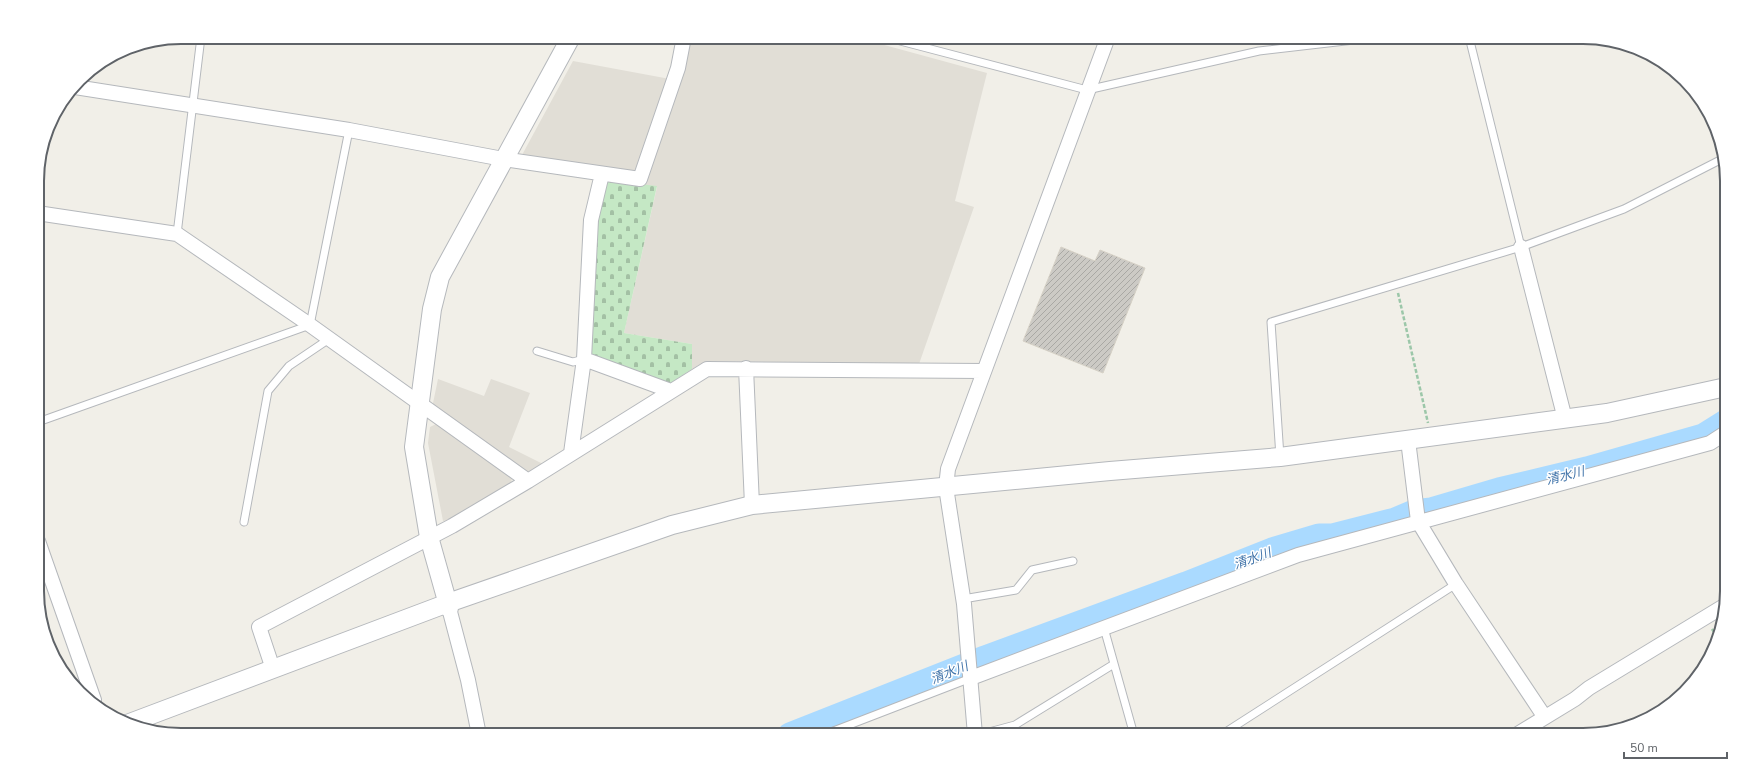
<svg xmlns="http://www.w3.org/2000/svg" width="1764" height="772" font-family="'Nunito Sans','Noto Sans JP',sans-serif">
<defs>
<pattern id="cemetery-stones" width="16" height="16" patternUnits="userSpaceOnUse"><rect width="16" height="16" fill="#c5e8c5"/><path d="M2 7V4a2 2 0 0 1 4 0v3zM10 15v-3a2 2 0 0 1 4 0v3z" fill="#a3c0a4"/></pattern>
<pattern id="building-hatch" width="6" height="6" patternUnits="userSpaceOnUse"><rect width="6" height="6" fill="#cccac5"/><path d="M-1 1l2-2M0 6l6-6M5 7l2-2" fill="none" stroke="#a9a8a4"/></pattern>
</defs>
<rect width="100%" height="100%" fill="#f1efe8"/>
<path fill="#e1ded6" d="M 689,37 L 855,37 L 987,73 L 955,201 L 974,207 L 919,364 L 713,361 L 700,364 L 692,369 L 692,344 L 624,333 L 657,187 L 644,185 L 683,70 Z
M 573,61 L 670,79 L 638,173 L 522,155 Z
M 438,379 L 484,396 L 491,379 L 530,393 L 509,447 L 543,464 L 529,474 L 432,408 Z
M 436,424 L 512,478 L 511,483 L 450,520 L 443,521 L 428,443 L 430,427 Z"/>
<path fill="url(#cemetery-stones)" d="M 605,180 L 657,186 L 624,333 L 692,344 L 692,369 L 671,383 L 662,382 L 592,357 L 589,352 L 595,224 Z"/>
<g fill="none" stroke-linecap="round" stroke-linejoin="round">
<path stroke="#aadaff" stroke-width="25" d="M 790,735 L 985,658 L 1186,584 L 1272,550 L 1319,536 L 1332,536 L 1395,520 L 1414,512 L 1431,510 L 1499,490 L 1587,469 L 1703,436 L 1727,421"/>
</g>
<path fill="url(#building-hatch)" stroke="#d6d1c6" d="M 1061,247 L 1095,261 L 1100,250 L 1145,268 L 1103,373 L 1023,341 Z"/>
<g fill="none" stroke-linecap="round" stroke-linejoin="round">
<g stroke="#b5b8bc" stroke-width="9">
<path id="service" d="M 885,37 L 1087,90 L 1259,51 L 1380,37
M 1469,37 L 1521,247
M 177,234 L 201,37
M 537,351 L 573,362 L 584,359
M 38,422 L 310,325 L 349,130
M 1280,457 L 1271,322 L 1521,247 L 1624,209 L 1724,158
M 244,522 L 268,391 L 289,366 L 329,339
M 963,599 L 1016,590 L 1032,570 L 1073,561
M 1104,628 L 1134,735
M 823,735 L 971,678
M 978,735 L 1015,725 L 1114,664
M 1221,735 L 1456,584"/>
</g>
<g stroke="#b5b8bc" stroke-width="16">
<path id="minor" d="M 75,87 L 349,130 L 503,159 L 640,179 L 678,68 L 684,37
M 37,213 L 177,234 L 310,325 L 528,481
M 1521,247 L 1565,419
M 584,359 L 671,391
M 746,368 L 752,505
M 1408,440 L 1418,521 L 1456,584 L 1544,716
M 571,453 L 584,359 L 591,220 L 602,174
M 38,541 L 94,700
M 449,608 L 468,680 L 479,735
M 273,669 L 259,627 L 452,526 L 528,481 L 707,369 L 984,371
M 971,678 L 1298,555 L 1710,443 L 1727,432
M 975,735 L 964,604 L 946,487 L 948,469 L 1108,37
M 1516,735 L 1575,699 L 1589,688 L 1724,606"/>
</g>
<g stroke="#b5b8bc" stroke-width="20">
<path id="tertiary" d="M 449,608 L 429,537 L 414,447 L 432,309 L 440,277 L 571,37
M 127,724 L 448,603 L 672,525 L 752,505 L 1110,471 L 1280,457 L 1607,413 L 1726,387"/>
</g>
<path stroke="#9cc7a9" stroke-width="2.5" stroke-dasharray="4 2" stroke-linecap="butt" d="M 1398,293 L 1428,423
M 1712,629 L 1718,638"/>
<use href="#service" stroke="#fff" stroke-width="7"/>
<use href="#minor" stroke="#fff" stroke-width="14"/>
<use href="#tertiary" stroke="#fff" stroke-width="18"/>
</g>
<g text-anchor="middle" stroke-width="3" stroke-linejoin="round" paint-order="stroke">
<g font-size="13" font-style="italic" fill="#4174aa" stroke="#fff">
<text transform="translate(1565 475) rotate(-14)" y="5">清水川</text>
<text transform="translate(1252 558) rotate(-20)" y="5">清水川</text>
<text transform="translate(949 672) rotate(-22)" y="5">清水川</text>
</g>
</g>
<path d="M0 0H1764V772H0ZM181 44H1583A137 137 0 0 1 1720 181V591A137 137 0 0 1 1583 728H181A137 137 0 0 1 44 591V181A137 137 0 0 1 181 44Z" fill="#fff" fill-rule="evenodd"/>
<path fill="none" stroke="#5f6368" stroke-width="2" d="M181 44H1583A137 137 0 0 1 1720 181V591A137 137 0 0 1 1583 728H181A137 137 0 0 1 44 591V181A137 137 0 0 1 181 44Z"/>
<path d="M1624 752v6h103v-6" fill="none" stroke="#5f6368" stroke-width="2"/>
<text x="1630" y="752" font-size="12" fill="#5f6368" stroke="#ffffff" stroke-width="3" paint-order="stroke">50 m</text>
</svg>
